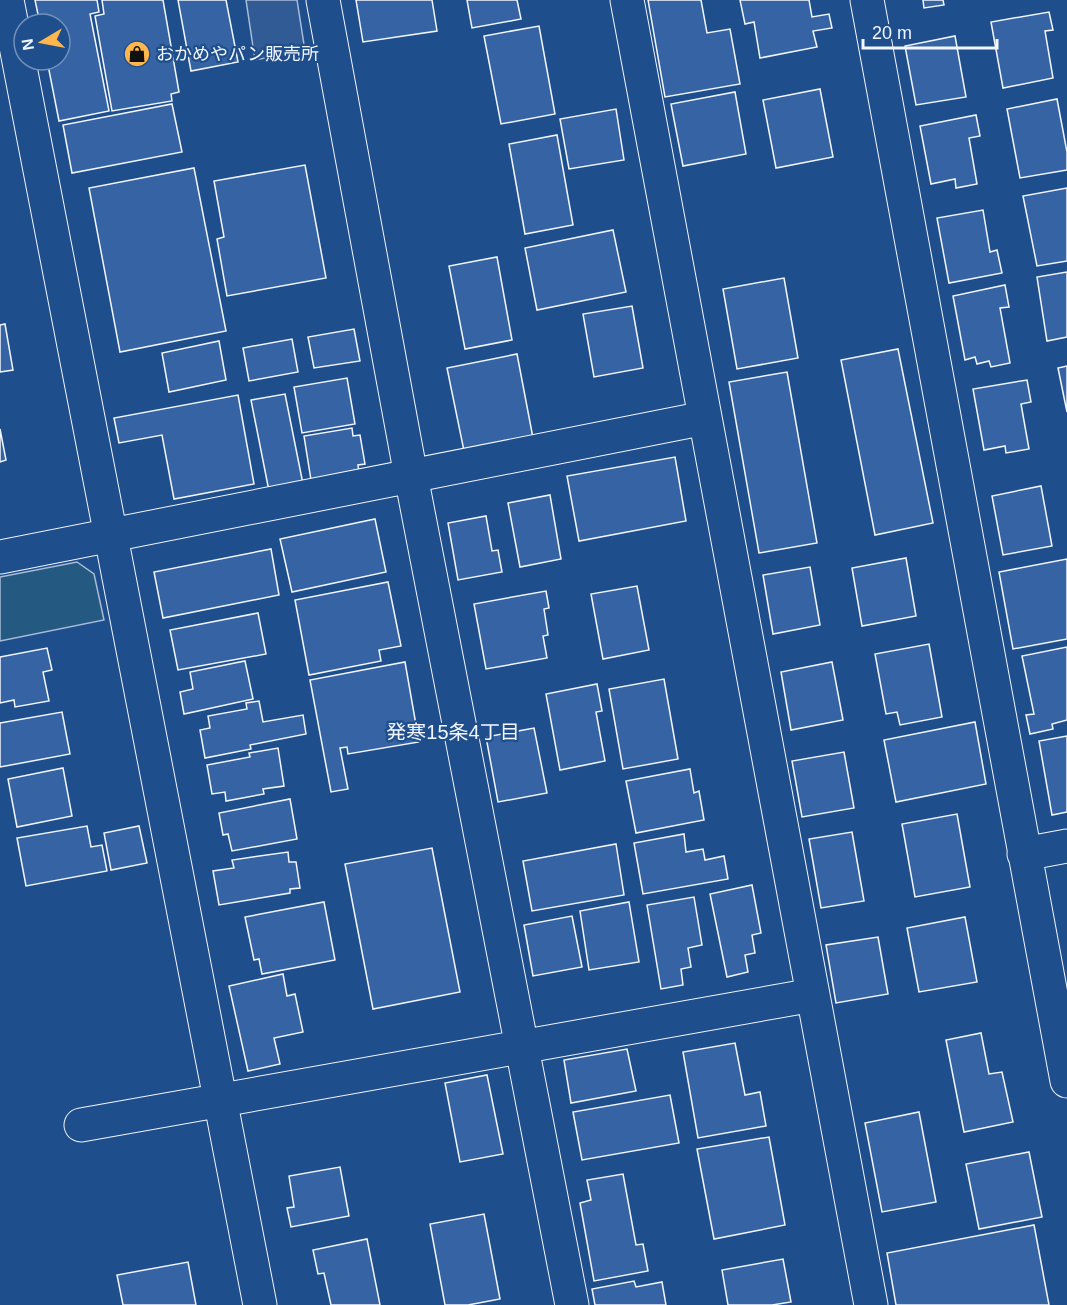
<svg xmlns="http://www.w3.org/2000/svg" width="1067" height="1305" font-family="Helvetica,'Noto Sans JP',sans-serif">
<rect width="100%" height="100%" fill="#1f4e8c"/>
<path fill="#245a82" stroke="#a8bbd7" stroke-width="1.5" d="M 77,562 L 94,574 L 104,620 L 0,641 L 0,577 Z"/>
<path fill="#305b95" stroke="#a8bbd7" stroke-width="1.5" d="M 246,0 L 297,0 L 305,51 L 255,60 Z"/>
<path fill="#3563a3" stroke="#f2f6ff" stroke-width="1.5" d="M 35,0 L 97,0 L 99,12 L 90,14 L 109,111 L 59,121 L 47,60 L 60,60 L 60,24 L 40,24 Z
M 102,0 L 163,0 L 179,92 L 171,94 L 172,101 L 112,111 L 95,16 L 104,14 Z
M 178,0 L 226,0 L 238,62 L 191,71 Z
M 356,0 L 432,0 L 437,31 L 363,42 Z
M 467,0 L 517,0 L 521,19 L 472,28 Z
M 648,0 L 701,0 L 707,33 L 730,29 L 740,84 L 665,97 Z
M 740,0 L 809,0 L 812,17 L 829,14 L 832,28 L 813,31 L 817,47 L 760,58 L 754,22 L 745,24 Z
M 923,0 L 943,0 L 944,5 L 924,8 Z
M 1049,12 L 1053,30 L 1045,31 L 1053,78 L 1003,88 L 991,22 Z
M 539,26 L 555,114 L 501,124 L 484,36 Z
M 955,36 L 966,97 L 916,105 L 905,46 Z
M 820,89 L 833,157 L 776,168 L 763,100 Z
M 735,92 L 746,154 L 683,166 L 671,104 Z
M 1057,99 L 1067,152 L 1067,170 L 1020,178 L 1007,109 Z
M 172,104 L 182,152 L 72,173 L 63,125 Z
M 616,109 L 624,160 L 569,169 L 560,119 Z
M 976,115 L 980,136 L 969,138 L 977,184 L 956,188 L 955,179 L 931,184 L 920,126 Z
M 557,135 L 573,225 L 525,234 L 509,144 Z
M 305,165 L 326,278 L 227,296 L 217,239 L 224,237 L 214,181 Z
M 194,168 L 226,331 L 120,352 L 89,188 Z
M 1067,188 L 1067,261 L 1037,266 L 1023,196 Z
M 983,210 L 990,252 L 997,250 L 1002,273 L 949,283 L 937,218 Z
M 613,230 L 626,292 L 537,310 L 525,248 Z
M 497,257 L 512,340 L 465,349 L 449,266 Z
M 1067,272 L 1067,337 L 1047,341 L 1037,277 Z
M 784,278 L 798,358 L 737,369 L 723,289 Z
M 1005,285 L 1009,307 L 1000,308 L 1010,363 L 991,367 L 989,361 L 977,364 L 975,357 L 965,360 L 953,296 Z
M 632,306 L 643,368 L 594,377 L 583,314 Z
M 5,324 L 13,370 L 0,372 L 0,325 Z
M 354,329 L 360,361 L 314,368 L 308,337 Z
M 292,339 L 298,372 L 249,381 L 243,348 Z
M 219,341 L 226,380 L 169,392 L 162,353 Z
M 898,349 L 933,523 L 875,535 L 841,360 Z
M 517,354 L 533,438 L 464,451 L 447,368 Z
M 1067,366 L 1067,412 L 1058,368 Z
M 787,372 L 817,543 L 759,553 L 729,382 Z
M 347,378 L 355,424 L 302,433 L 294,387 Z
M 1027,380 L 1031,402 L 1021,404 L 1029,449 L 1006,453 L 1005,446 L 984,450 L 973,389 Z
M 285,394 L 303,484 L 269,491 L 251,400 Z
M 238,395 L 254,484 L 174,499 L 162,435 L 119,443 L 114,418 Z
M 352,428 L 353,436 L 360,435 L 365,464 L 358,465 L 359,473 L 311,480 L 304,436 Z
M 0,429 L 6,460 L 0,462 Z
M 675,457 L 686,521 L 579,541 L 567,476 Z
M 1041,486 L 1052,546 L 1003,555 L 992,496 Z
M 550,495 L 561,559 L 520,567 L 508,503 Z
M 486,516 L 492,551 L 498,550 L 502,572 L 458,580 L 448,523 Z
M 375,519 L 386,572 L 292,592 L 280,539 Z
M 271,549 L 279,595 L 163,618 L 154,572 Z
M 906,558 L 916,616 L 862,626 L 852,568 Z
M 1067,559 L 1067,639 L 1013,649 L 999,572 Z
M 810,567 L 820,625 L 773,634 L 763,575 Z
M 388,582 L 401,646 L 379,650 L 381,661 L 309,675 L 295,600 Z
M 637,586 L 649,650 L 603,659 L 591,594 Z
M 546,591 L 549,608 L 544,609 L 548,635 L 543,636 L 547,658 L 486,669 L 474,604 Z
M 258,613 L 266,654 L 178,670 L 170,630 Z
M 929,644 L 942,717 L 900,725 L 897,712 L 886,714 L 875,654 Z
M 1067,647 L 1067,720 L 1052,724 L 1053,729 L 1030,734 L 1026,715 L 1034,714 L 1022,656 Z
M 47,648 L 52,670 L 43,672 L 49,701 L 15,707 L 14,700 L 0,703 L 0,657 Z
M 245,661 L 253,699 L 184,714 L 180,692 L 193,689 L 190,672 Z
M 405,662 L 419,742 L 348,754 L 347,747 L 340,748 L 348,789 L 331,792 L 310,680 Z
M 832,662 L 843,720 L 791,730 L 781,672 Z
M 664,679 L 678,759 L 623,769 L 609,689 Z
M 597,684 L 602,711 L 596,712 L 605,761 L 560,770 L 546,694 Z
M 259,701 L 263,722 L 303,715 L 306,734 L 250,745 L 251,749 L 205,758 L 200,730 L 210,728 L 208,716 L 247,709 L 246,703 Z
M 62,712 L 70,754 L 0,767 L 0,723 Z
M 975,722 L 986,784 L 896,802 L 884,740 Z
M 534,728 L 547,793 L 498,802 L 486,737 Z
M 1067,736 L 1067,812 L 1052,815 L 1039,741 Z
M 278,748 L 284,786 L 263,789 L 264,794 L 226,801 L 225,792 L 212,794 L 207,765 L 250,757 L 249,753 Z
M 844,752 L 854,808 L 802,817 L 792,761 Z
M 63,768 L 72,816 L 17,827 L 8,779 Z
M 690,769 L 694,793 L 699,791 L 704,820 L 636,833 L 626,781 Z
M 290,799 L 297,839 L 232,851 L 228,834 L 223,835 L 219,813 Z
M 957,814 L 970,887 L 915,897 L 902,824 Z
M 87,826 L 91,847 L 102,845 L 107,871 L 26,886 L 17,838 Z
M 139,826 L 147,863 L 111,870 L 104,833 Z
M 852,832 L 864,901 L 821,908 L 809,839 Z
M 684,834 L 686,852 L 703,849 L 705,860 L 724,856 L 728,879 L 643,894 L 634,843 Z
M 616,844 L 624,895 L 532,911 L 523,861 Z
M 432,848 L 460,992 L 373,1009 L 345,864 Z
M 288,852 L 289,862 L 296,862 L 300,888 L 290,889 L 290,893 L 219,905 L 213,871 L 234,868 L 232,860 Z
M 752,885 L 761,933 L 752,935 L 755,953 L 745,955 L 748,972 L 727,977 L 710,894 Z
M 694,897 L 702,945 L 688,948 L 691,967 L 681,969 L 683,985 L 661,989 L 647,905 Z
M 324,902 L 335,960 L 262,974 L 259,959 L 254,960 L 245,917 Z
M 629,902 L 639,962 L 589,970 L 580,911 Z
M 572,916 L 582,967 L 533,976 L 524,925 Z
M 965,917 L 977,982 L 919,992 L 907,928 Z
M 878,937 L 888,994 L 836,1003 L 826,945 Z
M 283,974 L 287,996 L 295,994 L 303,1032 L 274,1038 L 280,1064 L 248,1071 L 229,986 Z
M 981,1033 L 989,1074 L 1002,1072 L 1013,1122 L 964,1132 L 946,1040 Z
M 735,1043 L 745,1095 L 760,1092 L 766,1126 L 698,1138 L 683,1052 Z
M 627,1049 L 636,1091 L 571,1103 L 564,1060 Z
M 487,1075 L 503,1154 L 460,1162 L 445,1083 Z
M 670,1095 L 679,1143 L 582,1160 L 573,1112 Z
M 919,1112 L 936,1202 L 882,1212 L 865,1123 Z
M 769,1137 L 785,1225 L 714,1239 L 697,1149 Z
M 1029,1152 L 1042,1217 L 979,1229 L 966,1164 Z
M 340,1167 L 349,1216 L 291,1227 L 287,1208 L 294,1207 L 289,1176 Z
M 623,1174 L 636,1245 L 643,1244 L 648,1271 L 594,1281 L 580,1203 L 591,1200 L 587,1180 Z
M 484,1214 L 500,1299 L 468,1305 L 445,1305 L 430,1224 Z
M 1034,1225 L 1049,1305 L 896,1305 L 887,1253 Z
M 367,1239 L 380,1305 L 331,1305 L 324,1273 L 318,1274 L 313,1250 Z
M 783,1259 L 791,1302 L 772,1305 L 728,1305 L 722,1270 Z
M 188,1262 L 196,1305 L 123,1305 L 117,1275 Z
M 634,1281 L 636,1287 L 662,1282 L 666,1305 L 595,1305 L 592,1289 Z"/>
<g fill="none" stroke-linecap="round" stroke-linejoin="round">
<g stroke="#f2f6ff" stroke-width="35">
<path id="minor" d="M 7,0 L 260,1305
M 323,0 L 411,476 L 572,1305
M 627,0 L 871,1305
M 867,0 L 1067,1081
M 0,557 L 705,418
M 1024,854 L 1067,846
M 81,1125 L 813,995"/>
</g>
<use href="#minor" stroke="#1f4e8c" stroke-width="33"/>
</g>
<defs>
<g id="shop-disc" transform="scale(1.35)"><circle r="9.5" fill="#ffb74d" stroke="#1f4e8c"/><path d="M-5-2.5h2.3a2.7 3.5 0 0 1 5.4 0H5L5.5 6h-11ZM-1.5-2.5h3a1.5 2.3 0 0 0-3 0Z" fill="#111"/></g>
</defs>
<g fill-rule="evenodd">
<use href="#shop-disc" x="137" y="54"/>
</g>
<g text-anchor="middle" stroke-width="4.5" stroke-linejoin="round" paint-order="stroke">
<g font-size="18" fill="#f2f6ff" stroke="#1f4e8c" text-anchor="start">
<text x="156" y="60">おかめやパン販売所</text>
</g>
<g font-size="20" fill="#f2f6ff" stroke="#1f4e8c">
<text x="453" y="739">発寒15条4丁目</text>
</g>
</g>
<g transform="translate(42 42) rotate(260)"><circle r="28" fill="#1f4e8c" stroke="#7391ba" stroke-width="1.5"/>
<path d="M0-4.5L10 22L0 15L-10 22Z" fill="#ffb74d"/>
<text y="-9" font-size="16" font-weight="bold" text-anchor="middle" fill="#f2f6ff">N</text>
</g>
<path d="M863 39v9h134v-9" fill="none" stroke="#f2f6ff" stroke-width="3"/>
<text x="872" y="39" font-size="18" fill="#f2f6ff" stroke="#1f4e8c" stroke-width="4.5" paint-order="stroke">20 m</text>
</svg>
